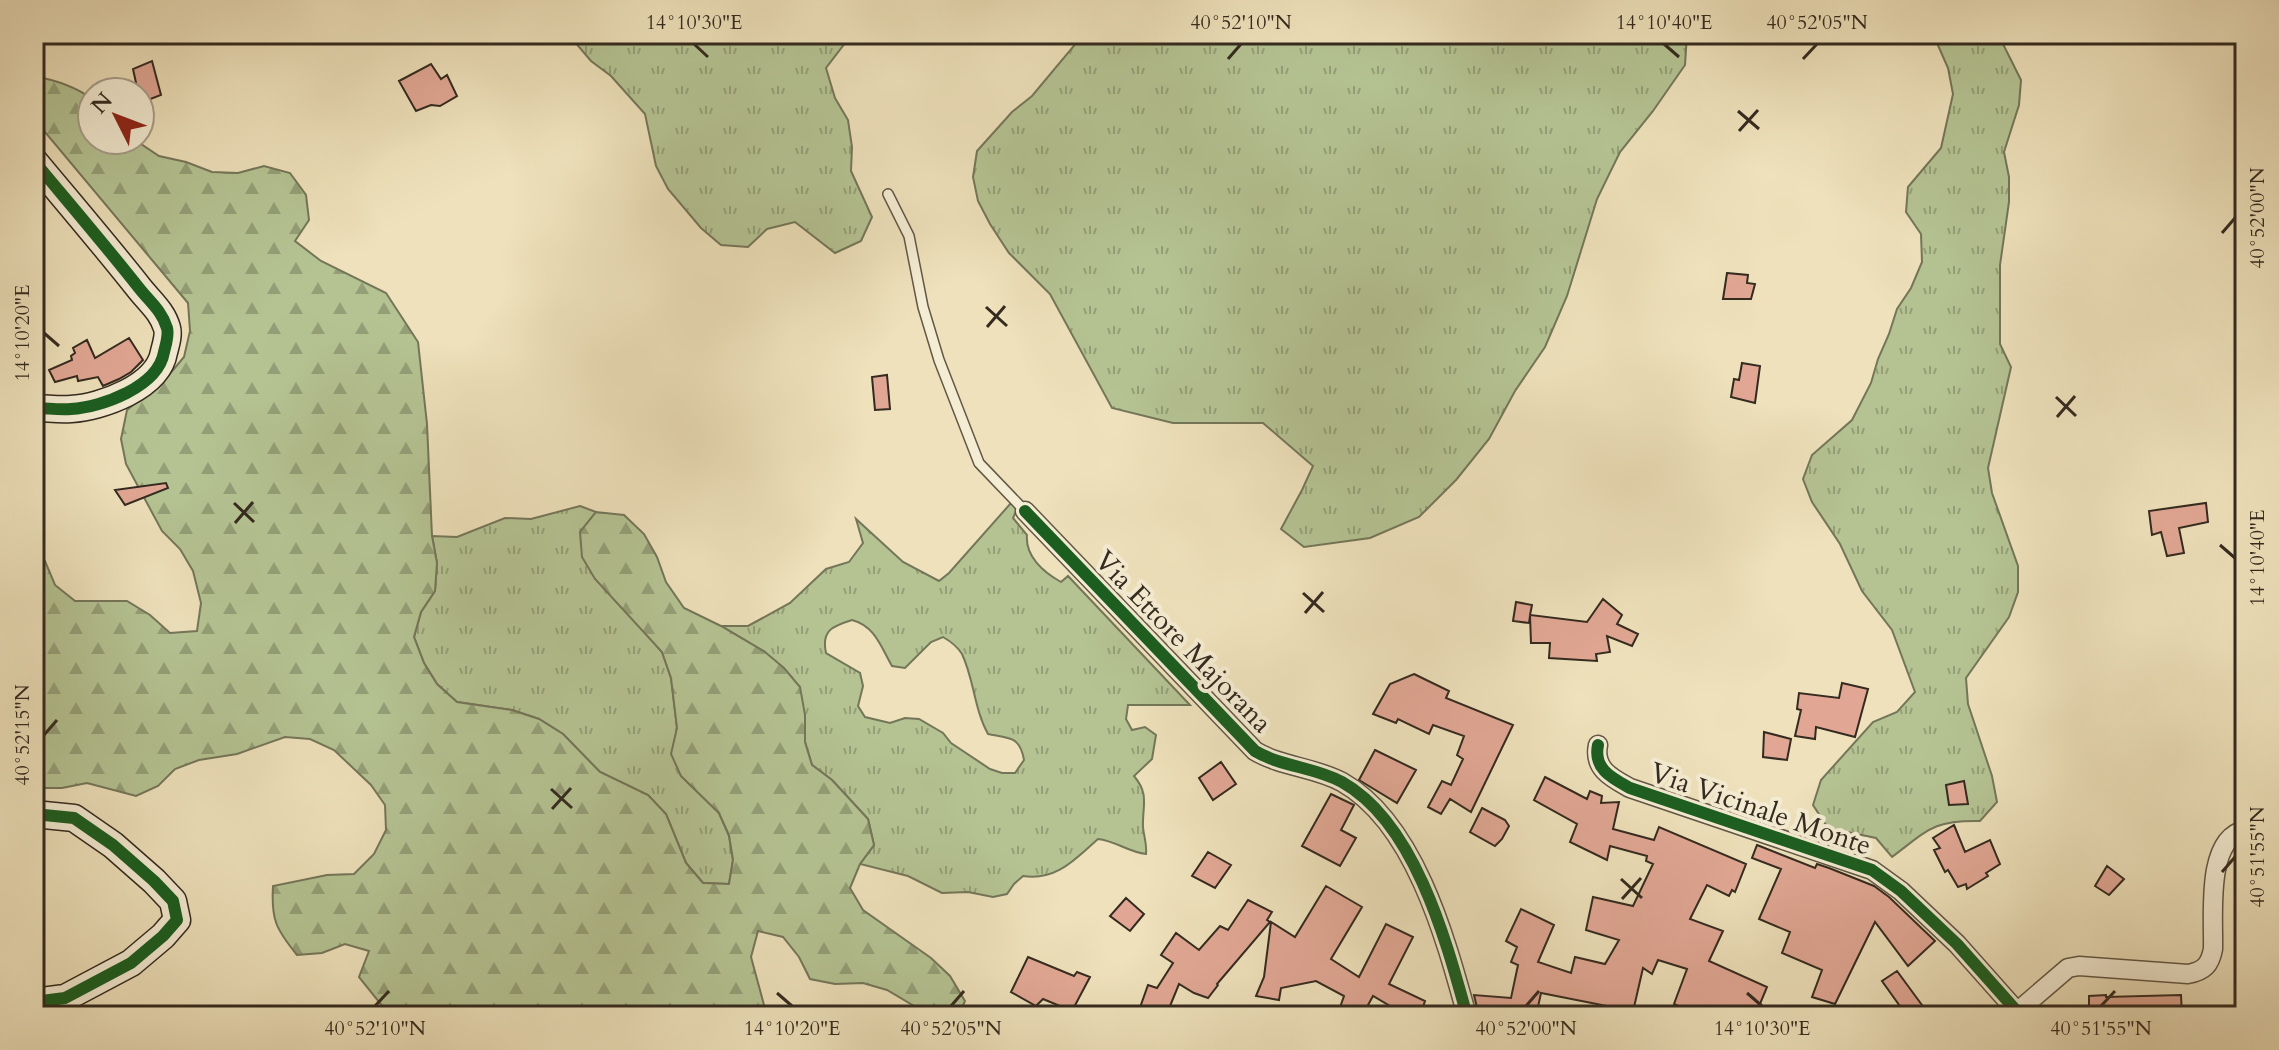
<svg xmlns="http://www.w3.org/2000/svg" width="2279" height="1050" font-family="Cardo,serif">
<defs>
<pattern id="grass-tufts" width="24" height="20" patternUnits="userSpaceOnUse" patternTransform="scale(2)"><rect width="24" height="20" fill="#b5c393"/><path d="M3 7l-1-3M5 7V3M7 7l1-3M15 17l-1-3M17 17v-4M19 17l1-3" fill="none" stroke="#949f77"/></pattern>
<pattern id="forest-firs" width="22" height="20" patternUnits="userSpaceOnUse" patternTransform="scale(2)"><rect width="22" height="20" fill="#b5c393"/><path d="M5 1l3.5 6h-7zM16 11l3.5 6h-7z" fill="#949f77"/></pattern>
</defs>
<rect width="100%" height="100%" fill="#eee1bb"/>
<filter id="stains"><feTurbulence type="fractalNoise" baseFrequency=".0025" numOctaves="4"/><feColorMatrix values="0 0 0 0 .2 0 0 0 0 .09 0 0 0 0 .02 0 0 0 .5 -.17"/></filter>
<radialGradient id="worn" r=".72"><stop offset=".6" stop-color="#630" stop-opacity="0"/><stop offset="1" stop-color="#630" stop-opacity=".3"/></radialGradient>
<path fill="url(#grass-tufts)" stroke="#747659" stroke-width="2" fill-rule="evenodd" d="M 568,34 L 852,34 L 826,68 L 835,98 L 848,120 L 852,147 L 851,171 L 872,217 L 861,241 L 835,253 L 795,222 L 767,229 L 748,247 L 721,245 L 701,228 L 668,189 L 656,166 L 645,114 L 611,76 L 591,61 Z
M 1074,34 L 1687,34 L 1685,65 L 1653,111 L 1620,152 L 1597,199 L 1567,296 L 1545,347 L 1515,391 L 1489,439 L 1456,480 L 1419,517 L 1370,538 L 1304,547 L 1281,529 L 1302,490 L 1313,466 L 1263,423 L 1173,423 L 1112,408 L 1050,294 L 1009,253 L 990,224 L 978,201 L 973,177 L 977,151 L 1012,112 L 1032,96 L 1078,41 Z
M 1933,34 L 1998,34 L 2021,80 L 2019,105 L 2004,152 L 2009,177 L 2009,202 L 2000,265 L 2000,344 L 2011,367 L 1988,468 L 1992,493 L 2018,566 L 2018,592 L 2009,617 L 1966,678 L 1968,704 L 1992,776 L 1997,802 L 1980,821 C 1933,820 1928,830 1892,857 L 1876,838 L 1828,828 L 1813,805 L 1821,780 L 1873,722 L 1897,712 L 1915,692 L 1892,630 L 1862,591 L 1840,544 L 1812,502 L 1803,479 L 1812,455 L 1852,420 L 1871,383 L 1878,359 L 1889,334 L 1897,309 L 1911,288 L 1922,262 L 1921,234 L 1906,212 L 1908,187 L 1941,148 L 1953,94 L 1948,68 Z
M 1011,503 L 1017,509 L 1013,518 L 1027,535 C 1025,556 1043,572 1061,582 L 1068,576 L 1190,705 L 1128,705 L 1126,719 L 1132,730 L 1145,727 L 1156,735 L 1152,759 L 1134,776 C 1150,795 1142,806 1143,827 C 1144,838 1147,843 1146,854 C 1128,852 1116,841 1098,839 C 1075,859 1057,881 1023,876 L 1014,884 L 1007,894 L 993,897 L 968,892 L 942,893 L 908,876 L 860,864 L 874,845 L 868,819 L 832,780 L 812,765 L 805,742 L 805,715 L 765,652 L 721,626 L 748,626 L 790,603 L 826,569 L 849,562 L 863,543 L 856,519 L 903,562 L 939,581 L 949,573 ZM 852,620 C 875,626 881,647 892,666 L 905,668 L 931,642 L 943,637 C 950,641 957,646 962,654 C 974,679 974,709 988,734 C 1009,738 1020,736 1024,760 L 1015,773 L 1002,773 L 990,769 L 951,743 L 943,733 L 919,719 L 905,718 L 890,723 L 865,717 L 858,706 L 863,686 L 860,673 L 826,653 C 821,630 833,626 852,620 Z
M 580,506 L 596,512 L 580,532 L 647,634 L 662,652 L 671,678 L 677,728 L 672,754 L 681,776 L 719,813 L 729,836 L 733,860 L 729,884 L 703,883 L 686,863 L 666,814 L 648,795 L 600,772 L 563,734 L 539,719 L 512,710 L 457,702 L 437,684 L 424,663 L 414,637 L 421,612 L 435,591 L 437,563 L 432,536 L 457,537 L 505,518 L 531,519 Z"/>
<path fill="url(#forest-firs)" stroke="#747659" stroke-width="2" d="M 34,76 C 55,80 75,86 92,99 L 92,140 L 135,140 L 159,156 L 186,162 L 212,172 L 238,173 L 264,166 L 290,173 L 306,195 L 309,220 L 295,241 L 321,261 L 386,293 L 418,342 L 427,424 L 432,536 L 437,563 L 435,591 L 421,612 L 414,637 L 424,663 L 437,684 L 457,702 L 512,710 L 539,719 L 563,734 L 600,772 L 648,795 L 666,814 L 686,863 L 703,883 L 729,884 L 733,860 L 729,835 L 719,813 L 681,776 L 671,754 L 677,728 L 671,678 L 662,652 L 595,579 L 582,557 L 580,532 L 596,512 L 624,515 L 644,534 L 657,557 L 666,582 L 684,608 L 721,626 L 765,652 L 784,668 L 800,687 L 805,715 L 805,742 L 812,765 L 832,780 L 868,819 L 874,845 L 860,864 L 850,888 L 863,910 L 931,958 L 950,976 L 965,1001 L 958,1016 L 931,1016 L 887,990 L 863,983 L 835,984 L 810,979 L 799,957 L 783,937 L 758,931 L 751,957 L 767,1016 L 385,1016 L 387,1012 L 359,977 L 369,951 L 345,944 L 322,953 L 297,955 C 276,929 271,920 273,886 L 327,875 L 354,874 L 374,854 L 386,830 L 385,805 L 371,785 L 334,750 L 310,739 L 285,737 L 237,754 L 199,760 L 175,769 L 158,786 L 136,796 L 87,783 L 62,788 L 34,788 L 34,552 L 45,561 L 55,585 L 75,601 L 127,601 L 150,615 L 170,633 L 197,631 L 201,603 L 193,571 L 180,549 L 162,531 L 126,464 L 121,439 L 127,410 L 168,376 L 184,357 L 190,331 L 188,303 L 34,119 Z"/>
<path fill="#e1a794" stroke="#342a1f" stroke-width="2" d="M 152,61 L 161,95 L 140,103 L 140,92 L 138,92 L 133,69 Z
M 431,64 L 441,79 L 447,75 L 457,96 L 440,106 L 431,105 L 416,111 L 399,81 Z
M 1727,273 L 1748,275 L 1747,283 L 1755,284 L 1751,299 L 1723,299 Z
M 129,338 L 143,360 L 131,372 L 119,379 L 103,386 L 98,377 L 78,381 L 77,376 L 55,382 L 49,370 L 72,360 L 71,356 L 75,353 L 73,348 L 87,340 L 95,358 Z
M 1742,363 L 1760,366 L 1755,403 L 1731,397 L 1734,379 L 1739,380 Z
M 887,375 L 890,409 L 875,410 L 872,377 Z
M 166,483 L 168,488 L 125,505 L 115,490 Z
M 2206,503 L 2208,522 L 2179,528 L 2184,553 L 2167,556 L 2161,532 L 2152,535 L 2149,511 Z
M 1603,599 L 1622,615 L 1617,624 L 1638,634 L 1632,646 L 1607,636 L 1610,652 L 1596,654 L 1597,661 L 1549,658 L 1550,643 L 1531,643 L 1530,616 L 1529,623 L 1513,621 L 1516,602 L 1532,605 L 1530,615 L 1587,622 Z
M 1414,674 L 1449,691 L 1446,698 L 1513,725 L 1471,812 L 1450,799 L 1441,814 L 1428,807 L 1442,781 L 1451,785 L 1463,759 L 1457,755 L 1464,736 L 1433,725 L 1429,734 L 1398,719 L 1396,723 L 1373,714 L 1390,684 Z
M 1842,683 L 1868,689 L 1855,737 L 1816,727 L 1815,739 L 1795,736 L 1801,710 L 1797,709 L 1799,693 L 1839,698 Z
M 1764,732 L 1791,739 L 1787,760 L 1763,757 Z
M 1375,750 L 1416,770 L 1397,803 L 1359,780 Z
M 1221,762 L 1236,784 L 1213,800 L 1199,778 Z
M 1545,777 L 1587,799 L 1590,791 L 1602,796 L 1601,803 L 1619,802 L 1613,829 L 1654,840 L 1659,827 L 1746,864 L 1735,892 L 1732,890 L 1729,896 L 1707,885 L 1690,919 L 1723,931 L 1709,961 L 1767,987 L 1755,1016 L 1699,1016 L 1674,1004 L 1687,969 L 1658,960 L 1652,974 L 1643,968 L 1632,1016 L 1606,1014 L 1607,1006 L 1541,993 L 1536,1016 L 1498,1014 L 1498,1016 L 1479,1016 L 1474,995 L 1511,998 L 1518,965 L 1511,962 L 1517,947 L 1506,941 L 1521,909 L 1554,925 L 1538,962 L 1571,973 L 1575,957 L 1605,964 L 1619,940 L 1586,930 L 1593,897 L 1633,906 L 1653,864 L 1646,861 L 1647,856 L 1610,846 L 1607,860 L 1570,842 L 1577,824 L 1534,800 Z
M 1964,781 L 1968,804 L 1949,805 L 1946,785 Z
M 1331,794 L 1354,805 L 1341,830 L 1356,838 L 1340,866 L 1302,846 Z
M 1482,808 L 1505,820 L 1509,826 L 1502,839 L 1495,846 L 1470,832 Z
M 1954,825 L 1965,852 L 1990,840 L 2000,864 L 1986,873 L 1988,876 L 1967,889 L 1966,884 L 1958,887 L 1948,870 L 1945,872 L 1934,850 L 1940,848 L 1933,838 Z
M 1757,845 L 1815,868 L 1817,864 L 1829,868 L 1874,886 L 1889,897 L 1935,941 L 1908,966 L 1875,922 L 1835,1004 L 1812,997 L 1822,970 L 1782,953 L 1790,932 L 1759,919 L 1781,869 L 1752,858 Z
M 1208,852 L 1231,865 L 1215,888 L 1192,876 Z
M 2107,866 L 2124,879 L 2109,895 L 2095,886 Z
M 1326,886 L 1362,907 L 1331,959 L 1359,977 L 1386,924 L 1413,937 L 1389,984 L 1425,1001 L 1420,1016 L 1407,1016 L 1373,996 L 1362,1016 L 1337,1016 L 1344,996 L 1316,981 L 1281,988 L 1279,1000 L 1256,996 L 1264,977 L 1271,922 L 1295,937 Z
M 1126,898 L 1144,914 L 1130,931 L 1110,916 Z
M 1248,900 L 1272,912 L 1267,920 L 1270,922 L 1217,984 L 1218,985 L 1208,998 L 1194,993 L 1179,984 L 1166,1016 L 1137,1016 L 1148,985 L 1157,988 L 1173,963 L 1161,955 L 1176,933 L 1199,950 L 1220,926 L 1228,930 Z
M 1028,957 L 1074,976 L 1077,972 L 1090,977 L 1072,1011 L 1043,999 L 1036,1006 L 1011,992 Z
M 1897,971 L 1930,1016 L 1907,1016 L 1882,981 Z
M 2106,995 L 2106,997 L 2181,995 L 2182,1016 L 2089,1016 L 2089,996 Z"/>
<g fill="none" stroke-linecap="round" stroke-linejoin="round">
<g stroke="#625846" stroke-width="12">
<path id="lane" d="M 888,194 L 909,236 L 923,307 L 939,360 L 979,463 L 1025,511"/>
</g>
<g stroke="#625846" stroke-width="21">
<path id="street" d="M 1025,511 L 1255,751 C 1282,767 1314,767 1342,782 C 1415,823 1446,940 1467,1016
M 1598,745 C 1593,769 1612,778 1630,788 L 1872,870 L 1901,891 L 1957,944 L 2021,1016
M 2018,1011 L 2068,968 L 2079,966 L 2188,974 C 2204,971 2210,965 2213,949 C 2214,916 2205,839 2245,830"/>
</g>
<g stroke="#342a1f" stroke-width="29">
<path id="secondary" d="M 34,161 C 69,203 105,245 139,288 C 150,302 162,311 167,328 C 169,335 166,344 164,352 C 158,387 102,407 71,409 C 59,410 46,408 34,408
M 34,814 L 74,818 L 113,845 L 154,881 L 173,901 L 177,920 L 163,936 L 131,963 L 65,998 L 34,1002"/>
</g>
<use href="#lane" stroke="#f4ecd3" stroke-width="9"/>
<use href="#street" stroke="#f4ecd3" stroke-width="18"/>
<use href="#secondary" stroke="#f4ecd3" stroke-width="26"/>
<g stroke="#f4ecd3" stroke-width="17">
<path id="cycleway" d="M 34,161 C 69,203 105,245 139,288 C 150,302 162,311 167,328 C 169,335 166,344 164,352 C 158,387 102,407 71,409 C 59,410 46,408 34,408
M 1025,511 L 1255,751 C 1282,767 1314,767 1342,782 C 1415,823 1446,940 1467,1016
M 1598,745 C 1593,769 1612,778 1630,788 L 1872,870 L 1901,891 L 1957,944 L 2021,1016
M 34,814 L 74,818 L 113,845 L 154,881 L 173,901 L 177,920 L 163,936 L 131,963 L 65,998 L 34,1002"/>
</g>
<use href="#cycleway" stroke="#1b5e20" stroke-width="12"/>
</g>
<path fill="none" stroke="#342a1f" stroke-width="3" d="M 694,44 L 708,57M 1664,44 L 1679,57M 1228,59 L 1241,44M 1803,59 L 1817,44M 1738,111 L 1759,129M 1739,131 L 1758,110M 2222,233 L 2235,218M 986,307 L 1007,326M 987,327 L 1005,306M 44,333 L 59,346M 2056,397 L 2076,416M 2057,417 L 2075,396M 234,503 L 254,522M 235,523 L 253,502M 2220,545 L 2235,558M 1303,593 L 1324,612M 1305,613 L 1323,592M 44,735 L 57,720M 551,789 L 572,808M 552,809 L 571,788M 2222,872 L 2235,857M 1621,879 L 1642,898M 1622,899 L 1641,878M 777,993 L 792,1006M 1747,993 L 1762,1006M 375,1006 L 389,991M 951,1006 L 964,991M 1526,1006 L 1539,991M 2101,1006 L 2115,991"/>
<g text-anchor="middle" stroke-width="8" stroke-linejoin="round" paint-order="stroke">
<g font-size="28" fill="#342a1f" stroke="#f4ecd3">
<text transform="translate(1184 641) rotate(46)" y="10">Via Ettore Majorana</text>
<text transform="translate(1761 808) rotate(19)" y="10">Via Vicinale Monte</text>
</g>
</g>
<rect width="2279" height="1050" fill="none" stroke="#eee1bb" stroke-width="88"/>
<g transform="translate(116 116) rotate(312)"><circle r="38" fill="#f4ecd3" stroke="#a79e8b" stroke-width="2"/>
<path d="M0-6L14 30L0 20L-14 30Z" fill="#8f2418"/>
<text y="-12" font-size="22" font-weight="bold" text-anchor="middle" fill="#342a1f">N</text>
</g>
<rect x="44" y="44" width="2191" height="962" fill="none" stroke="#342a1f" stroke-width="3"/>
<g font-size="20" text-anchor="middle" fill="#342a1f">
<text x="694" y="29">14°10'30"E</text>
<text x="1241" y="29">40°52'10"N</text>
<text x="1664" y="29">14°10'40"E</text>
<text x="1817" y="29">40°52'05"N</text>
<text transform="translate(2257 218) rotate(-90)" y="7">40°52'00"N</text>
<text transform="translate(22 333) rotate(-90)" y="7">14°10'20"E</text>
<text transform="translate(2257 558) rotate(-90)" y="7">14°10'40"E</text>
<text transform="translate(22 735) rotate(-90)" y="7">40°52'15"N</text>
<text transform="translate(2257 857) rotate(-90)" y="7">40°51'55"N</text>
<text x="375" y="1035">40°52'10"N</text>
<text x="792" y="1035">14°10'20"E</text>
<text x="951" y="1035">40°52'05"N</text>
<text x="1526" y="1035">40°52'00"N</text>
<text x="1762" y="1035">14°10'30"E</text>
<text x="2101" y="1035">40°51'55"N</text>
</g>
<rect width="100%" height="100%" filter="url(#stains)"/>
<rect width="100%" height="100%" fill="url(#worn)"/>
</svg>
